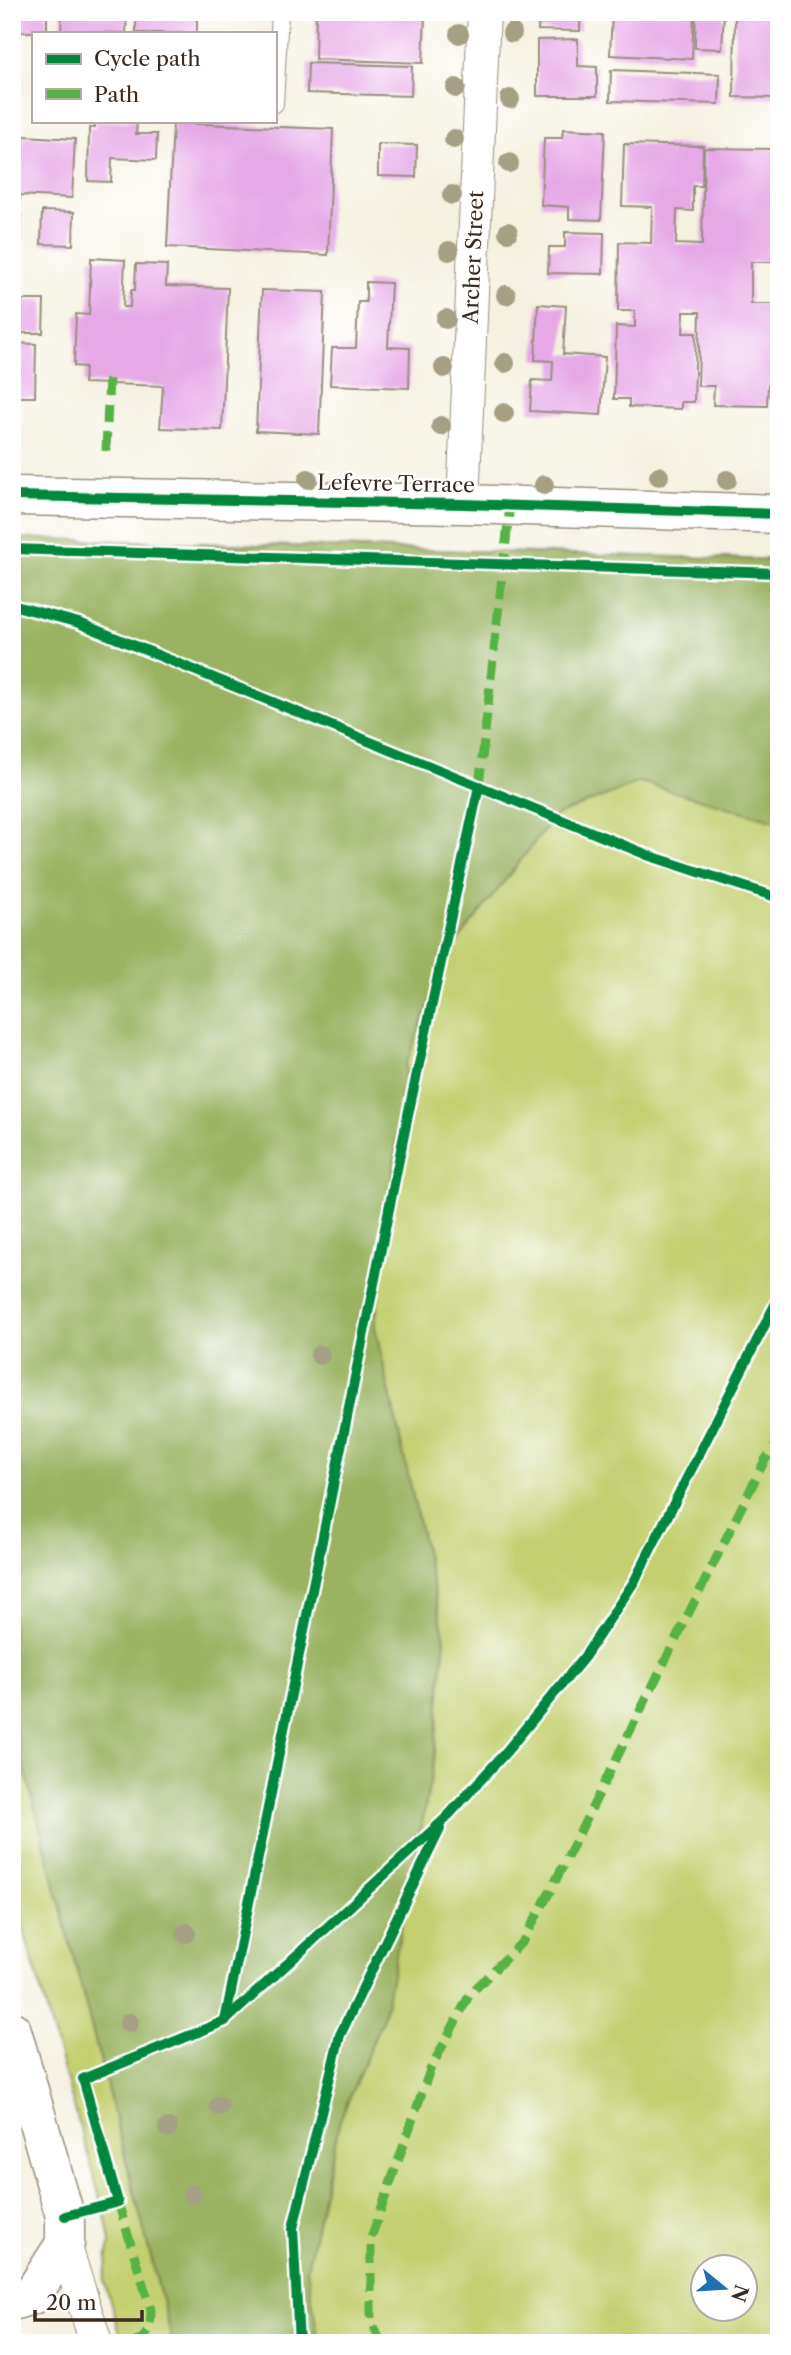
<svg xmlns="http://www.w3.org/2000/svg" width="791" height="2355" font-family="'Libre Caslon Text',serif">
<rect width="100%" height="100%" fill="#fff"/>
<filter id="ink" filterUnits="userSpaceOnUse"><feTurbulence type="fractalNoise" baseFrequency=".0143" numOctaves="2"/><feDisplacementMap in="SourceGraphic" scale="14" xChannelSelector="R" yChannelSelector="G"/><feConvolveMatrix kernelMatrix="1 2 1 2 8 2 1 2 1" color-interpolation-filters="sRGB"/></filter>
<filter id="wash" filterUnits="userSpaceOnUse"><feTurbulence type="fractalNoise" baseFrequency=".00686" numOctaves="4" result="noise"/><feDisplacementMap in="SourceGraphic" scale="28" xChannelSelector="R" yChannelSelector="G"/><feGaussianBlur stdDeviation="1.57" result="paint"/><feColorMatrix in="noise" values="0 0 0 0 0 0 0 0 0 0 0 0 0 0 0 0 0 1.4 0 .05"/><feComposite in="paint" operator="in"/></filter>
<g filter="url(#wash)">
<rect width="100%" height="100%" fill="#f5f1e1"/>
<path fill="#c3cf70" stroke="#7f7c47" stroke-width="2" fill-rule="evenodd" d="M 12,538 L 779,560 L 779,2343 L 123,2343 L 104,2281 L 110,2242 L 106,2219 L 12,1888 ZM 704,2268 L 746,2268 L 746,2310 L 704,2310 Z"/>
<path fill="#9ab262" stroke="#6a6e40" stroke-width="2" d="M 12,538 L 779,560 L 779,822 L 640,782 L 556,815 L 450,951 L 406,1064 L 375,1327 L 445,1639 L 434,1762 L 384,2015 L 340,2120 L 307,2269 L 319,2343 L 173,2343 L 12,1719 Z"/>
<g id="blocks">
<path fill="#e6a9e6" d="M 12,12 L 47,12 L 47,32 L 12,32 Z
M 62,12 L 127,12 L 126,33 L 61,32 Z
M 136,12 L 197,12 L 197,33 L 136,33 Z
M 205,12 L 261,12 L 260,19 L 205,18 Z
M 316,12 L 425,14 L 423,63 L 315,59 Z
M 539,12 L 580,12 L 580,31 L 538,30 Z
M 612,12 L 694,12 L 692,59 L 610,55 Z
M 696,12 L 724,12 L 722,49 L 695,48 Z
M 735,12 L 779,12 L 779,98 L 734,97 Z
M 578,39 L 578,66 L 597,67 L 597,96 L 537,96 L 537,40 Z
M 308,63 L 412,66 L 411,96 L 307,93 Z
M 611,70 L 720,74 L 719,104 L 610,101 Z
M 95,121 L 137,121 L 136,134 L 157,134 L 156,160 L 112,158 L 111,182 L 88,181 L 89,128 L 95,128 Z
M 173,123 L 333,129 L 328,255 L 167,247 Z
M 563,129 L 605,131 L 601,220 L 569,219 L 569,207 L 541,205 L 544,138 L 562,138 Z
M 24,136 L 75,139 L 72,198 L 20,195 L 20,201 L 12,201 L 12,144 L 24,144 Z
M 378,144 L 417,145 L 416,177 L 378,176 Z
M 624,144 L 703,146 L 702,186 L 693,186 L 693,211 L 677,210 L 676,244 L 702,245 L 704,148 L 779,149 L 779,262 L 751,262 L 751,304 L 779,304 L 779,385 L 768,385 L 767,406 L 713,405 L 714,386 L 698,386 L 700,312 L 684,312 L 683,333 L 696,333 L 694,402 L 681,402 L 681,409 L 629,407 L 629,399 L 614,399 L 616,326 L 635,327 L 635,311 L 618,311 L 619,242 L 651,243 L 652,207 L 622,206 Z
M 42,211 L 74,212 L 73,245 L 41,244 Z
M 12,215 L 21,215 L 20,248 L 12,248 Z
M 565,232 L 604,233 L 603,274 L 548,273 L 549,247 L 565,247 Z
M 91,258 L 125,260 L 123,307 L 130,307 L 131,290 L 135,290 L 136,264 L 167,265 L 166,286 L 228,288 L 222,430 L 160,428 L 163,386 L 84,383 L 85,367 L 74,366 L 76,314 L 89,315 Z
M 366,282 L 391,283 L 388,347 L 410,348 L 409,388 L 330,385 L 332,348 L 356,348 L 358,302 L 366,302 Z
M 262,290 L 325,292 L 319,434 L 256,431 Z
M 12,300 L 44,300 L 43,333 L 12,333 Z
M 538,304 L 566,306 L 563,354 L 605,357 L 601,415 L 530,411 L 532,380 L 552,381 L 553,361 L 535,360 Z
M 12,343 L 36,344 L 35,397 L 12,397 Z"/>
</g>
</g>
<g filter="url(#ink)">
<use href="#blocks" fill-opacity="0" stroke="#988e80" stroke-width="2"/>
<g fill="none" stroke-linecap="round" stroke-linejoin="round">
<g stroke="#988e80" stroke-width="18">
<path id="lane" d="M 275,104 L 280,12"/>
</g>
<g stroke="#988e80" stroke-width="34">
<g id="street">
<path id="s1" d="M 463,504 L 484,12"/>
<path d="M 65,2244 L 96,2343"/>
</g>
</g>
<g stroke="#988e80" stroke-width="41">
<path id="secondary" d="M 12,496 L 463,504 L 779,514
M 12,2031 L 65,2216 L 65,2244 L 32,2295 L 12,2301"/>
</g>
<use href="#lane" stroke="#fff" stroke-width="16"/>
<use href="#street" stroke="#fff" stroke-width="32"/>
<use href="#secondary" stroke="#fff" stroke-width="38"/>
<path stroke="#57b245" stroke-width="9" stroke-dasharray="18 9" stroke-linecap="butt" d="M 106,451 L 109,377
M 479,786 L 510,505
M 118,2202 L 151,2310 C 151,2325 149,2338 133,2343
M 381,2343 L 371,2319 L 371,2238 L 430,2070 L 470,1994 L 523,1941 L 552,1888 L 765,1460 L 779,1441"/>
<g stroke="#fff" stroke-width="15">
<path id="cycleway" d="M 12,496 L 463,504 L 779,514
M 12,549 L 779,573
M 12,605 L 79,623 L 650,856 L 779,898
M 225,2021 L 408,1115 L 479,786
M 65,2216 L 118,2202 L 83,2079 L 225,2021 L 445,1819 L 506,1752 L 585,1656 L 634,1582 L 779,1297
M 299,2343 L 293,2228 L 340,2035 L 440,1829"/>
</g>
<use href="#cycleway" stroke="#00873e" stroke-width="10"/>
</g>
<g fill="#a59f84">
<circle cx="512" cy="33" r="10"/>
<circle cx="459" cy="34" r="10"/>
<circle cx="456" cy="88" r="10"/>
<circle cx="510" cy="99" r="10"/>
<circle cx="454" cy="139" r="10"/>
<circle cx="509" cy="163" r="10"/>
<circle cx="452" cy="195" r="10"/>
<circle cx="508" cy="232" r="10"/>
<circle cx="449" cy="251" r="10"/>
<circle cx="506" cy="295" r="10"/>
<circle cx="446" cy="319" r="10"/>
<circle cx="505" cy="363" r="10"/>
<circle cx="444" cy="368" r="10"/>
<circle cx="504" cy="413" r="10"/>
<circle cx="441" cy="426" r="10"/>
<circle cx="659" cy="476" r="10"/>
<circle cx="308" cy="479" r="10"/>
<circle cx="727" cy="480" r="10"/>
<circle cx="544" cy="485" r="10"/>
<circle cx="320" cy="1355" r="10"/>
<circle cx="186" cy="1933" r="10"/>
<circle cx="129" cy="2023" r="10"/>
<circle cx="219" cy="2106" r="10"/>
<circle cx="168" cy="2128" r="10"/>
<circle cx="192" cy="2194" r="10"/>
</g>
</g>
<g text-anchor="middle" stroke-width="5" stroke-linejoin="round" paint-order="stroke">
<g font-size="21" fill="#3b2a1e" stroke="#fff">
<text dy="7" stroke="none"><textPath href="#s1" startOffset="247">Archer Street</textPath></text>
<text transform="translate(396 484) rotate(1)" y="7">Lefevre Terrace</text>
</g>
</g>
<rect width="791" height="2355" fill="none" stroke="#fff" stroke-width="42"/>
<rect x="32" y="32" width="245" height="91" fill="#ffffff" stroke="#b1aaa5" stroke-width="2"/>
<rect x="46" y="54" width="35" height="10" fill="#00873e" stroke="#b1aaa5" stroke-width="2"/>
<text x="94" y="66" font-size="21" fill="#3b2a1e">Cycle path</text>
<rect x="46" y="89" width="35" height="10" fill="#57b245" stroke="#b1aaa5" stroke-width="2"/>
<text x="94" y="102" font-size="21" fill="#3b2a1e">Path</text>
<g transform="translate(724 2288) rotate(108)"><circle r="33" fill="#ffffff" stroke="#b1aaa5" stroke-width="2"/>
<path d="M0-5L12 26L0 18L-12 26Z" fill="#1f6fb2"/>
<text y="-10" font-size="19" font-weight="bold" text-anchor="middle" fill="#3b2a1e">N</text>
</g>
<path d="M35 2310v10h107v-10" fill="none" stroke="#3b2a1e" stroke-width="3.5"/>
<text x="46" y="2310" font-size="21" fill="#3b2a1e" stroke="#ffffff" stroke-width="5" paint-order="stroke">20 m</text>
</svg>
